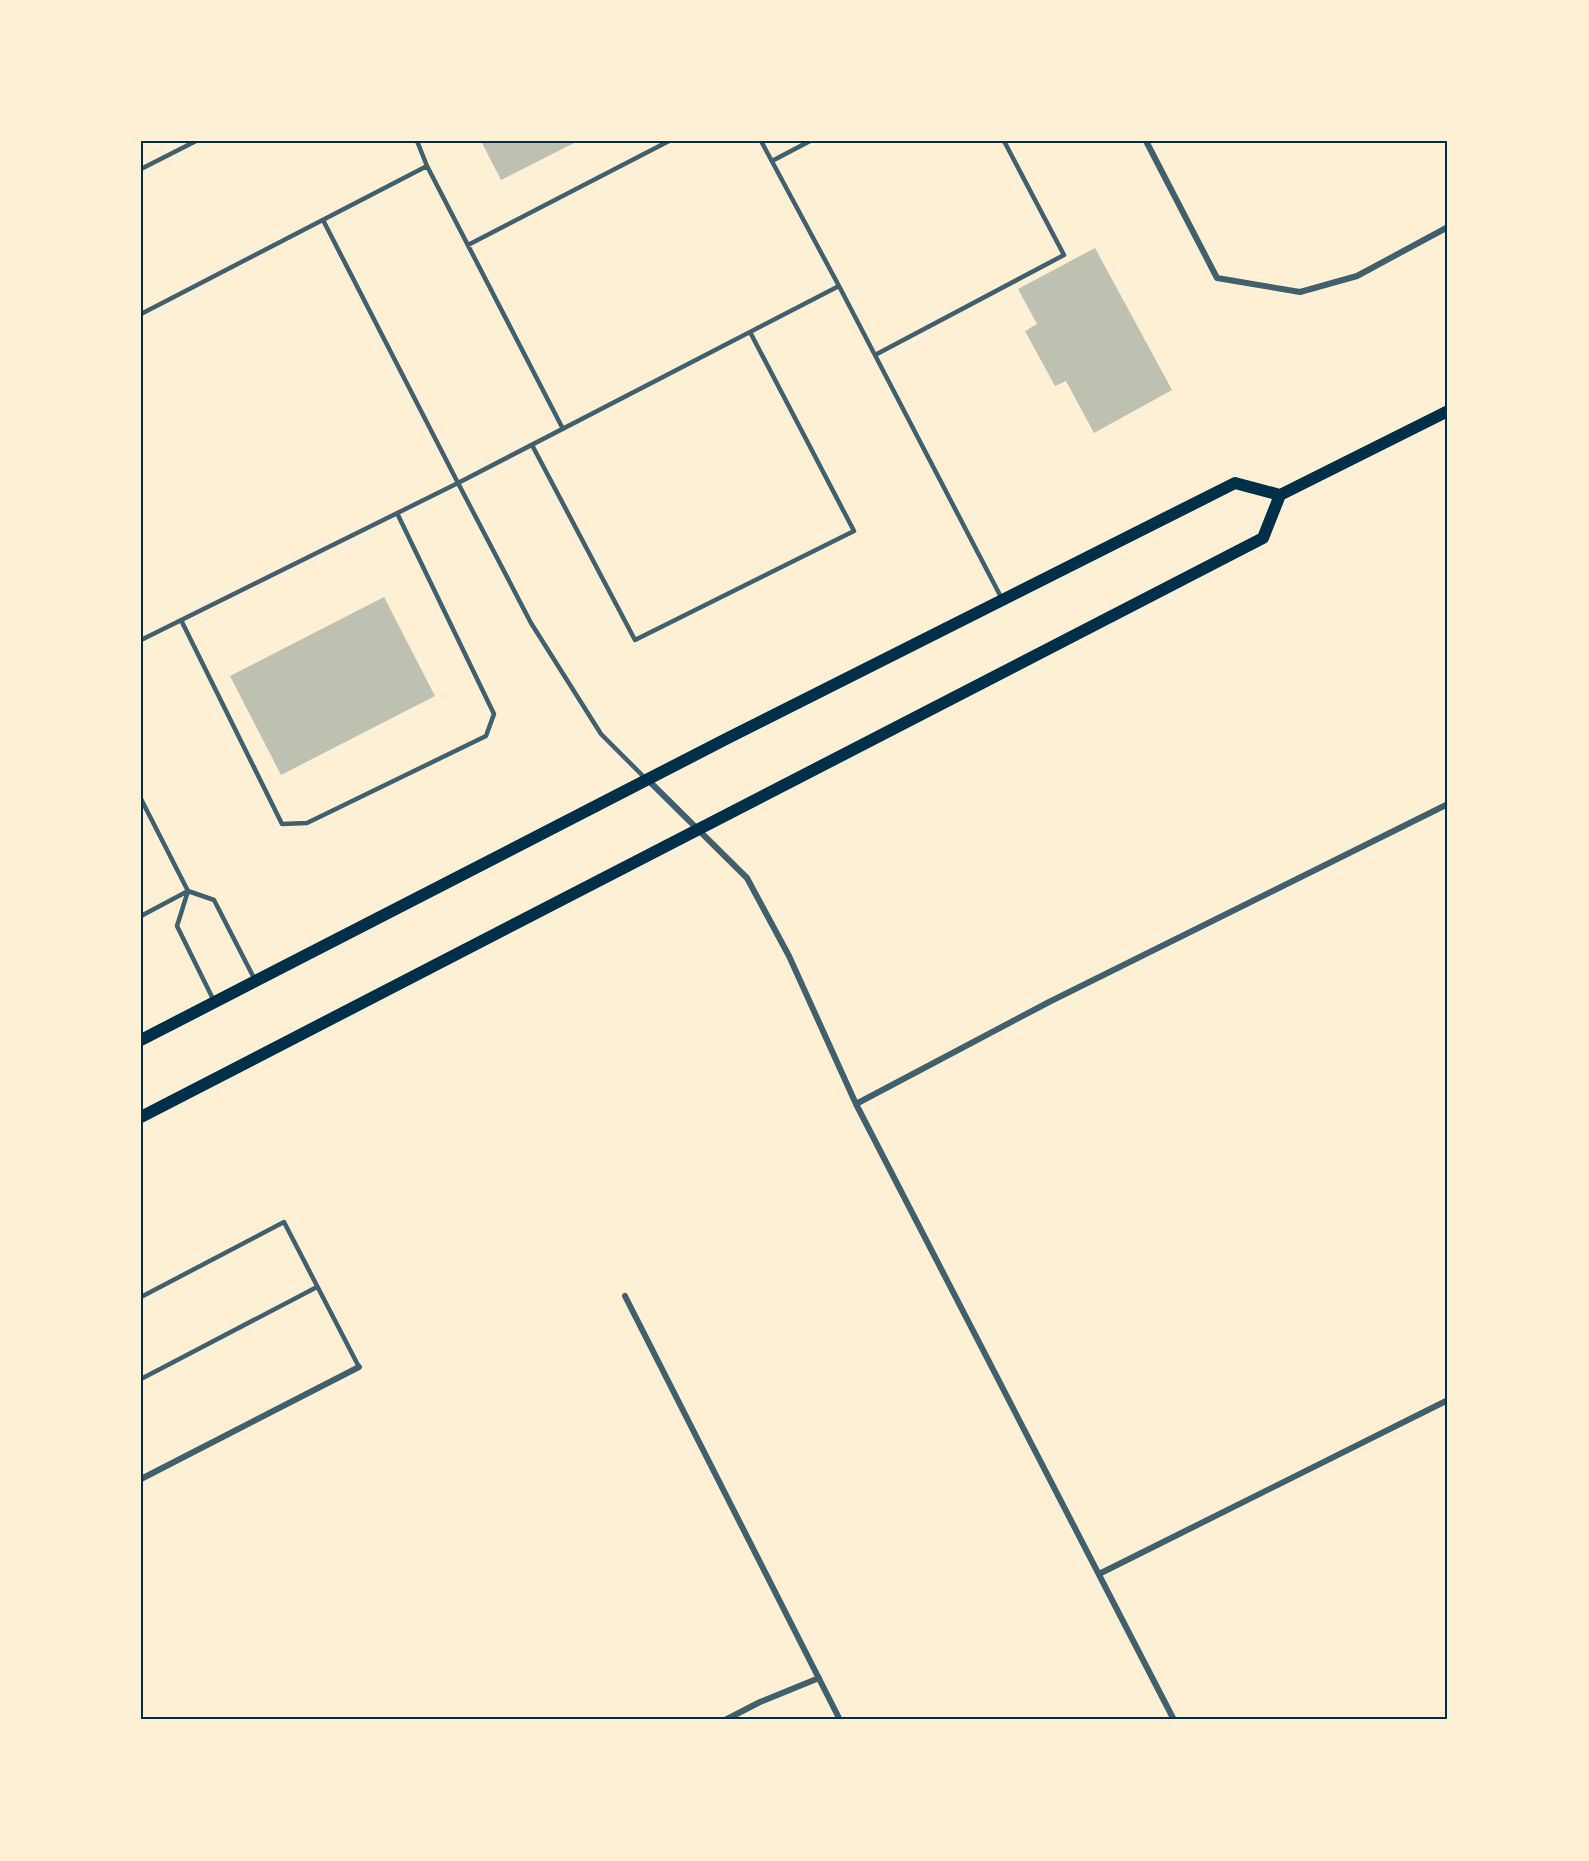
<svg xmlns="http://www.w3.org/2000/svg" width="1589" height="1861" font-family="'PT Sans',sans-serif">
<rect width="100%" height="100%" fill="#fdf0d5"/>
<path fill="#bec0b2" d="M 481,141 L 578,141 L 501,180 Z
M 1095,248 L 1172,390 L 1094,433 L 1066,381 L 1055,386 L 1025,331 L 1037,324 L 1018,289 Z
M 384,597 L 435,696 L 281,775 L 230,676 Z"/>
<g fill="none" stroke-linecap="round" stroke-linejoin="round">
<path stroke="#3f606c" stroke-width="4.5" d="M 417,141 L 427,166
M 761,141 L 839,286 L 1002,599
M 772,161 L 810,141
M 141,169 L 196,141
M 468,245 L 669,141
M 141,314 L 427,166 L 563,429
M 875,355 L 1064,255 L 1004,141
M 532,445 L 635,640 L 854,531 L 750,332
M 181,620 L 282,824 L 307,823 L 486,736 L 494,714 L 397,513
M 141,640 L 458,483 L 323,220
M 645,778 L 601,734 L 531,623 L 458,483 L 839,286
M 141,799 L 188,891 L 214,900 L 255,980
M 188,891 L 177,926 L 214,1001
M 141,916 L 188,891
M 141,1297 L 284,1222 L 359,1367
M 141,1379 L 317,1287"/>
<path stroke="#3f606c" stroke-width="6" d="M 1146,141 L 1217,278 L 1300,292 L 1357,276 L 1448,227
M 648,780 L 747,878 L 789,956 L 856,1104 L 1174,1720
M 856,1104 L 1049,1002 L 1448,804
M 625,1296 L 840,1720
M 141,1479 L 359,1367
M 1099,1574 L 1448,1400
M 725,1720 L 760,1702 L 819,1678"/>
<path stroke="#003049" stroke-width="12" d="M 141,1040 L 726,739 L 1235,483 L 1280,495
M 141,1117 L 1263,538 L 1280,495 L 1448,411"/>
</g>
<rect width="1589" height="1861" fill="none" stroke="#fdf0d5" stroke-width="285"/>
<rect x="142" y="142" width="1304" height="1576" fill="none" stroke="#003049" stroke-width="2"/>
</svg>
